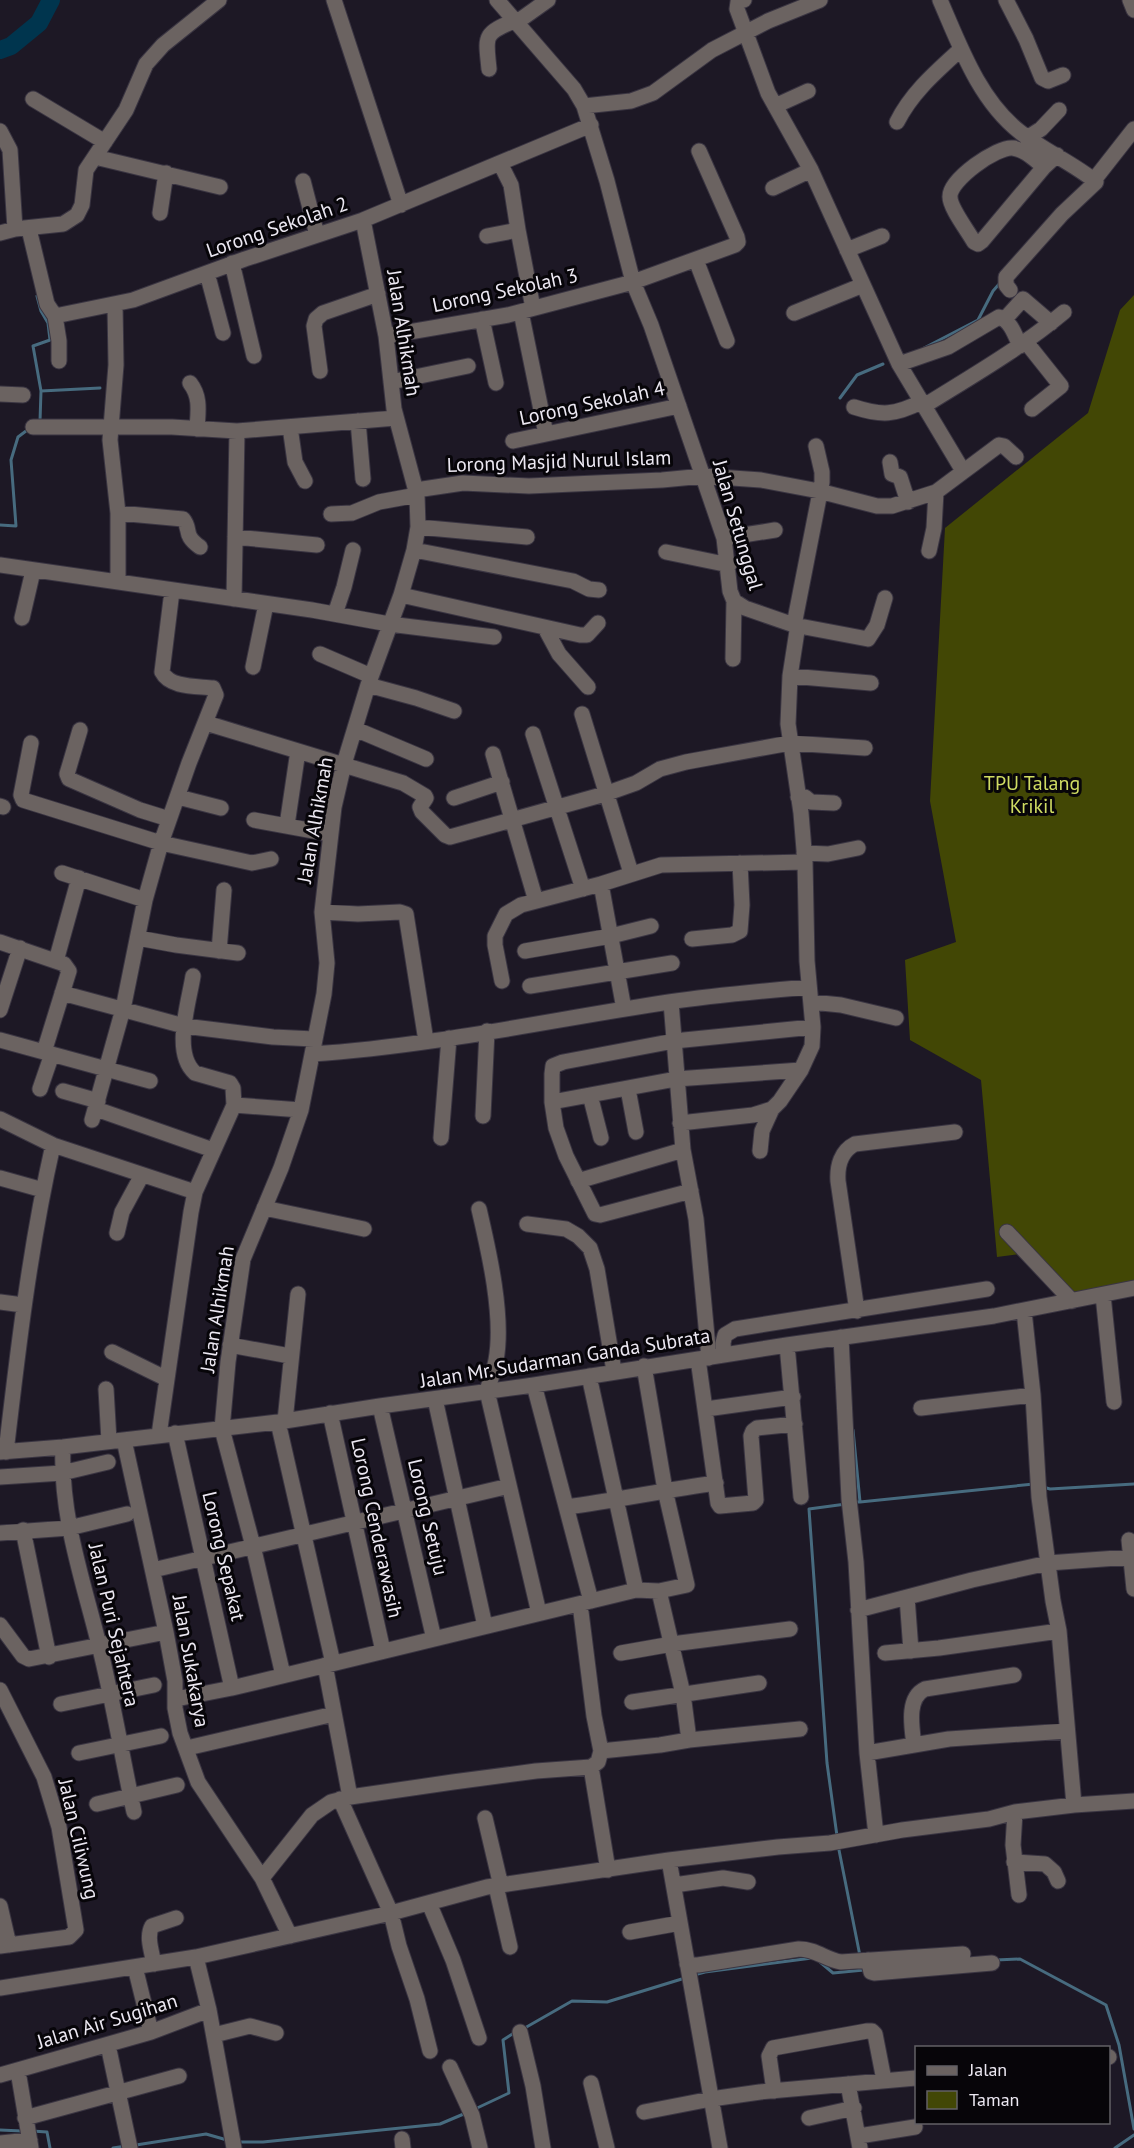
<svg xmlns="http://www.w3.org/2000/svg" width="1134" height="2148" font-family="'PT Sans',sans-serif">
<rect width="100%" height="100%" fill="#1d1825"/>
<path fill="#424705" d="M 1134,295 L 1134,1289 L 1073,1295 L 1028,1253 L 997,1257 L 981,1080 L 910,1040 L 905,960 L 956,942 L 930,801 L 945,528 L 1088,413 L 1120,310 Z"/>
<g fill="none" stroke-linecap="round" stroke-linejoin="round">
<path stroke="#476b7f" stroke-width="3" d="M 37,296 L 41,311 L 48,323 L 50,340 L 33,346 L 41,391 L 40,421
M 924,348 L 978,320 L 993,291 L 1000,283
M 41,391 L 100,388
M 840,398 L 857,375 L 883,364
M 0,525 L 16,526 L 11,460 L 18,437 L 30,428
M 853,1430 L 860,1502 L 855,1502
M 1043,1487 L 1050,1489 L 1134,1484
M 860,1502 L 1034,1484
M 837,1836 L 827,1763 L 809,1509 L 846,1504
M 838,1845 L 860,1956
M 996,1960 L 1020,1959 L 1106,2005 L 1119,2045 L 1134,2129
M 820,1962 L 833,1973 L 864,1970
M 694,1975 L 705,1972 L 812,1958
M 523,2029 L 572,2001 L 607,2002 L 685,1978
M 475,2109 L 509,2093 L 503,2040 L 514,2033
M 0,2130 L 22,2131
M 32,2131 L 47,2132 L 50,2148
M 239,2142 L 263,2142 L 440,2124 L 466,2113
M 136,2145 L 206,2134 L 227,2140
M 113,2148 L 126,2146
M 1115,2148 L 1134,2135"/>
<path stroke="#00354e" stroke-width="18" d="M 0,50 L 11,46 L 39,23 L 51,0"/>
<g stroke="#3a3542" stroke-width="17">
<path id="minor" d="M 334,0 L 401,205
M 497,0 L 574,89 L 584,106 L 607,181 L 633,282 L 651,325 L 724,538 L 730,591 L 734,601 L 745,608 L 794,625 L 797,631 L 790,676 L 788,724 L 801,813 L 805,862 L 807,961 L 813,1027 L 812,1046 L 801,1070 L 780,1101 L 772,1109 L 753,1115 L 680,1123
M 744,0 L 738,2 L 737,9 L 768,93 L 811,170 L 899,364 L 963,471
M 940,0 C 960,46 979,100 1020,132 C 1044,151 1073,163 1096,182 L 1062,214 L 1006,277 L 1006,285 L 1010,290
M 1006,0 L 1026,39 L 1042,78 L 1048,81 L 1063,75
M 1130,0 L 1134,10
M 517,22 L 548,0
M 489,69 C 486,37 482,34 514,21
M 33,99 L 105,142
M 584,106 L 631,101 L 653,93 L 712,50 L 768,21 L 820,0
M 775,106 L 808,91
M 897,122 C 912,92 937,71 961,49
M 0,131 L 10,150 L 15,229
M 1027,138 L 1041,129 L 1059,110
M 95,157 L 220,187
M 1044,167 C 1035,160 1026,150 1013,148 C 997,146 949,180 950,197 C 950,208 968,231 974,242 L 978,244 L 982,241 L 1044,167 L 1057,155
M 1094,180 L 1134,129
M 303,181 L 317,235
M 773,188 L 811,170
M 160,213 L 166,173
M 29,229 L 47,304 L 55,316 L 133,300 L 245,259 L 363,220 L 591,125
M 518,230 L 533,308
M 0,233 L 15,229 L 63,224 L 77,215 L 82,205 L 86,170 L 126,110 L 146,64 L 163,45 L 219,0
M 487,236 L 518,230 L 511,185 L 500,163
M 847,250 L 882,236
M 696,260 L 727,341
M 232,263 L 254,356
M 207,273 L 223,333
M 115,305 L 116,365 L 110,440 L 118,513 L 118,582
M 521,312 L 546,434
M 794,313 L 863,285
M 55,316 L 59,341 L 59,361
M 482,319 L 496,383
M 1005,319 L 1023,299 L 1051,323
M 386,336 L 508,315 L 633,282 L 735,245 L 738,242 L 737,237 L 699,151
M 1026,342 L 1061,386 L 1032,409
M 899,364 L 948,347 L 999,317 C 1011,321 1015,335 1020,346
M 320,371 L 314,326 L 316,319 L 323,313 L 378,294
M 391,382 L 468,366
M 190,383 C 201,397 198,412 197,429
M 0,394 L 23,395
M 924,406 C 972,376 1021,348 1064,312
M 854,407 C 882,416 895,415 921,402
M 358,421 L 363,479
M 33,427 L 172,427 L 237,431 L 396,418
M 290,427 L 295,462 L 305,481
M 513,441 L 679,406
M 816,446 L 822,472 L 822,482 L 794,625 L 868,639 L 877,625 L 885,598
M 890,462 L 892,474 L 900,477 L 908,502
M 416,490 L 463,483 L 529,486 L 662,480 L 704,476 L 761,480 L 819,491 L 877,506 L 892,506 L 936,492 L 999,445 L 1004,446 L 1016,457
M 118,513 L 183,519 C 192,530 182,534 200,547
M 331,514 L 352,513 L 379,502 L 417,495
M 418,527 L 527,537
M 235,537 L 317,545
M 724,538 L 775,530
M 414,550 L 573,581 L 589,589 L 599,590
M 929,551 L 934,528 L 936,492
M 666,552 L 729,565
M 0,565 L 312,610 L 389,624 L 494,637
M 401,595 L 580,635 L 587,635 L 598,623
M 234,599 L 237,431
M 335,614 L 344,587 L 353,550
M 22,618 L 33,571
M 545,628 L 559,654 L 588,687
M 320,654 L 371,676
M 733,659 L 734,601
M 253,667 L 266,604
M 790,676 L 871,683
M 368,685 L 416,698 L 454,711
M 582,714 L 631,873
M 206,723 L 403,783 L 425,796 L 426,798 L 420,807 L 422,812 L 445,835 L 450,837 L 605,794 L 636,783 L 660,769 L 686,762 L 790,743 L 865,748
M 355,729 L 426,759
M 80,730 L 67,774 L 69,779 L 140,810 L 169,819
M 533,734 L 583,889
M 31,743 L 21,795 L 23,800 L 161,843 L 252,863 L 271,859
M 493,754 L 536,901
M 178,797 L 221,808
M 798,797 L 805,797 L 811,802 L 834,803
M 454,798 L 502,782
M 0,806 L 3,807
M 254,820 L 330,834
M 287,825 L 298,751
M 804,853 L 828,854 L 858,848
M 62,873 L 145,900
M 601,884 L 624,1009
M 322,912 L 358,914 L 400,912 L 406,914 L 426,1041
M 138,938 L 176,945 L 238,953
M 692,939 L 732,935 L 740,931 L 742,905 L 740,863
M 0,942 L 64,964 L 69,971 L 44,1052
M 219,951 L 224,890
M 525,951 L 611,936 L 651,926
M 56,961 L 79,878
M 502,981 L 495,945 L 495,936 L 506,914 L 521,905 L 601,884 L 661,865 L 805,862
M 530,986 L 672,963
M 62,993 L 184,1026 L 273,1037 L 314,1039
M 671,1002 L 683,1150 L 696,1219 L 709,1358
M 811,1002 L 841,1005 L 896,1018
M 0,1010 L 20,948
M 0,1040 L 150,1081
M 312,1054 C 432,1046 550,1020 669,1002 C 715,995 762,991 809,987
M 40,1089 L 52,1054
M 628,1089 L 636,1132
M 63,1091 L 98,1101
M 590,1095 L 601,1138
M 552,1102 L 676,1079 L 801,1070
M 234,1105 L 301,1110
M 96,1109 L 213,1150
M 483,1116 L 487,1031
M 0,1119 L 53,1145 L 195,1192
M 92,1120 L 123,1009 L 145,900 L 161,843 L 189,763 L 216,695 L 213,688 C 197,686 170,688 162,672 L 172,591
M 441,1138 L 449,1038
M 760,1151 L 762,1131 L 772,1109
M 0,1178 L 43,1190
M 578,1181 L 683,1150
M 691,1191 L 600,1215 L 595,1214 L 566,1156 L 556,1128 L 552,1102 L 552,1074 L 553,1066 L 563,1062 L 674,1041 L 813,1027
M 264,1208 L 364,1229
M 479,1209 C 489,1252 504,1317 496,1360 C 494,1371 490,1381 487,1391 L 539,1613
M 527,1224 L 566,1229 L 578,1236 L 590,1248 L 597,1269 L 614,1371
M 1007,1232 L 1072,1301
M 117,1233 L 122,1212 L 142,1175
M 1103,1295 L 1114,1402
M 0,1302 L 23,1305
M 857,1311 L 838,1181 C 837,1166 841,1151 855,1144 L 955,1132
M 1024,1311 L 1033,1395 L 1039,1497 L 1053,1601 L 1059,1631 L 1074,1805
M 841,1337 L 849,1499 L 856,1562 L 867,1753 L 876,1835
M 230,1345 L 290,1356
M 787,1345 L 801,1497
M 112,1352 L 167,1379
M 724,1355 L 723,1343 L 725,1335 L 735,1329 L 987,1289
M 698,1359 L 718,1503 L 720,1506 L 753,1503 L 756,1500 L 751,1436 L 753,1431 L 757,1428 L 795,1424
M 589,1376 L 636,1590
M 534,1385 L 591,1601
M 106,1389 L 109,1441
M 435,1399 L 485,1626
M 380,1406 L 434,1639
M 921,1408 L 1033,1395
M 706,1409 L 793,1397
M 330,1413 L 383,1651
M 285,1421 L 298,1294
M 278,1422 L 333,1663
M 175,1433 L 232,1688
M 159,1435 L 191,1212 L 195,1192 L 234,1105 L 233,1088 L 230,1083 L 195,1073 C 172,1053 189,1002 193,976
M 124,1440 L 166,1632 L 175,1681 L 175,1708 L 180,1733 L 198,1782 L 262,1878 L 290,1936
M 63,1447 C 60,1516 83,1580 99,1645 C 113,1700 122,1757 134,1812
M 0,1452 L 63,1447 L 278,1422 L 380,1406 L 534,1385 L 787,1345 L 994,1316 L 1134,1288
M 6,1452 C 18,1349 30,1246 53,1145
M 0,1477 L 62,1473 L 108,1462
M 567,1507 C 617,1500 666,1490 716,1483
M 23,1530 L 49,1657
M 0,1533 L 69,1528 L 127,1514
M 1129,1540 L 1134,1589
M 153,1570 L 509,1486
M 659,1591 L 683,1694 L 689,1740
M 907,1597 L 911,1651
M 858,1610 L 972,1580 L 1048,1563 L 1131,1557
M 0,1625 L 23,1656 L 29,1659 L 156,1634
M 621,1653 L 672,1644 L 790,1629
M 885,1653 L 939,1648 L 1059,1631
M 325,1665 L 350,1797
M 283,1675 L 253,1546 L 222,1429 L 228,1362 L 243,1259 L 281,1168 L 301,1110 L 324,994 L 327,963 L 322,912 L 334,807 L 344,764 L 368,685 L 401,595 L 414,550 L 418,527 L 417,495 L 394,409 L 386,336 L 363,220
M 0,1690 L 44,1777 L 59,1827 L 76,1930 L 69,1937 L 0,1946
M 176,1699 L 232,1688 L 636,1590 L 659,1591 L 687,1585 L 665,1490 L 644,1366
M 632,1702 L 759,1683
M 61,1704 L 154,1685
M 914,1745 C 912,1728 906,1698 925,1689 L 1014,1675
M 187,1748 L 334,1714
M 601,1751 L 660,1745 L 689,1740 L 800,1729
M 79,1753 L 161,1736
M 867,1753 L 949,1739 L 1067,1731
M 591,1767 L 608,1870
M 340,1799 L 391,1913 L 399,1946 L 417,1999 L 430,2051
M 97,1804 L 177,1785
M 1015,1812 L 1013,1845 L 1019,1895
M 485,1818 L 501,1886
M 669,1860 L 720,2148
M 1014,1862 L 1045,1864 L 1054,1872 L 1058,1881
M 262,1878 L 312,1815 L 331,1802 L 350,1797 L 453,1782 L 536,1771 L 591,1767 L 598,1762 L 601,1751 L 594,1716 L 580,1604
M 674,1885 L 723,1878 L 748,1882
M 496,1886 L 510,1947
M 429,1903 L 453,1960 L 479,2038
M 0,1906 L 9,1945
M 630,1932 L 680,1923
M 196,1957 L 209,2010 L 234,2148
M 868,1960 L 871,1972 L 874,1973 L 992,1963
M 154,1964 C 152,1952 146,1937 152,1926 L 176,1918
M 687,1964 L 698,1965 L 799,1949 C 816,1949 826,1960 841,1962 L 963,1954
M 135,1967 L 151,2032
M 0,1988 L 196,1957 L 391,1913 L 487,1887 L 669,1860 L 778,1847 L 830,1843 L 902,1830 L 989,1819 L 1015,1812 L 1074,1805 L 1134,1801
M 520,2032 L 533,2086 L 543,2148
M 214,2035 L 250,2026 L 276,2033
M 108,2045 L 130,2148
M 1108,2057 L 1109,2057
M 450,2067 L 472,2115 L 480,2148
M 18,2071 L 31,2148
M 0,2075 L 151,2032 L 209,2010
M 591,2083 L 607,2148
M 848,2084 L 860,2148
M 774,2091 L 769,2056 L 773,2048 L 867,2031 L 872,2031 L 875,2034 L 884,2080
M 644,2112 L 711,2099 L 760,2092 L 916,2078
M 25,2118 L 179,2076
M 809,2118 L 854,2108
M 859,2136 L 915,2127
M 402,2139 L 403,2148
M 0,2143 L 30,2140"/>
</g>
<use href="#minor" stroke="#6b6361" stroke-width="15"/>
</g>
<g text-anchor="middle" stroke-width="6" stroke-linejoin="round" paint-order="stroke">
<g font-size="20" fill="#ece8f2" stroke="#070509">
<text transform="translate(277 227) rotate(-19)" y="7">Lorong Sekolah 2</text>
<text transform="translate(505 290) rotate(-12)" y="7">Lorong Sekolah 3</text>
<text transform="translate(404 333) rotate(81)" y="7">Jalan Alhikmah</text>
<text transform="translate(592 403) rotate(-12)" y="7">Lorong Sekolah 4</text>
<text transform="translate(559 461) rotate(-2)" y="7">Lorong Masjid Nurul Islam</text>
<text transform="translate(738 525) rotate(74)" y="7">Jalan Setunggal</text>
<text transform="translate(315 820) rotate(-80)" y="7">Jalan Alhikmah</text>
<text transform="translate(217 1309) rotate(-81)" y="7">Jalan Alhikmah</text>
<text transform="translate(565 1358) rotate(-9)" y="7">Jalan Mr. Sudarman Ganda Subrata</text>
<text transform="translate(428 1517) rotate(77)" y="7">Lorong Setuju</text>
<text transform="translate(377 1528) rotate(78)" y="7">Lorong Cenderawasih</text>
<text transform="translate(224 1556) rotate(77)" y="7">Lorong Sepakat</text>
<text transform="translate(114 1625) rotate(77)" y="7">Jalan Puri Sejahtera</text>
<text transform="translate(191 1661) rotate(80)" y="7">Jalan Sukakarya</text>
<text transform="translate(79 1839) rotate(77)" y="7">Jalan Ciliwung</text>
<text transform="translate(107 2021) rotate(-17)" y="7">Jalan Air Sugihan</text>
</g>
<g font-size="20" fill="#d0dc63" stroke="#070509">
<text x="1032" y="790">TPU Talang<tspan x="1032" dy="23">Krikil</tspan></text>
</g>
</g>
<rect x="915" y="2046" width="195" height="78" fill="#070509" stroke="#636066" stroke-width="1.5"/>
<rect x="927" y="2066" width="30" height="9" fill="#6b6361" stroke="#636066" stroke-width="1.5"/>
<text x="969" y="2076" font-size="18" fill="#ece8f2">Jalan</text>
<rect x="927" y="2091" width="30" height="18" fill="#424705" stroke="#636066" stroke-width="1.5"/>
<text x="969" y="2106" font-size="18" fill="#ece8f2">Taman</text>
</svg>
